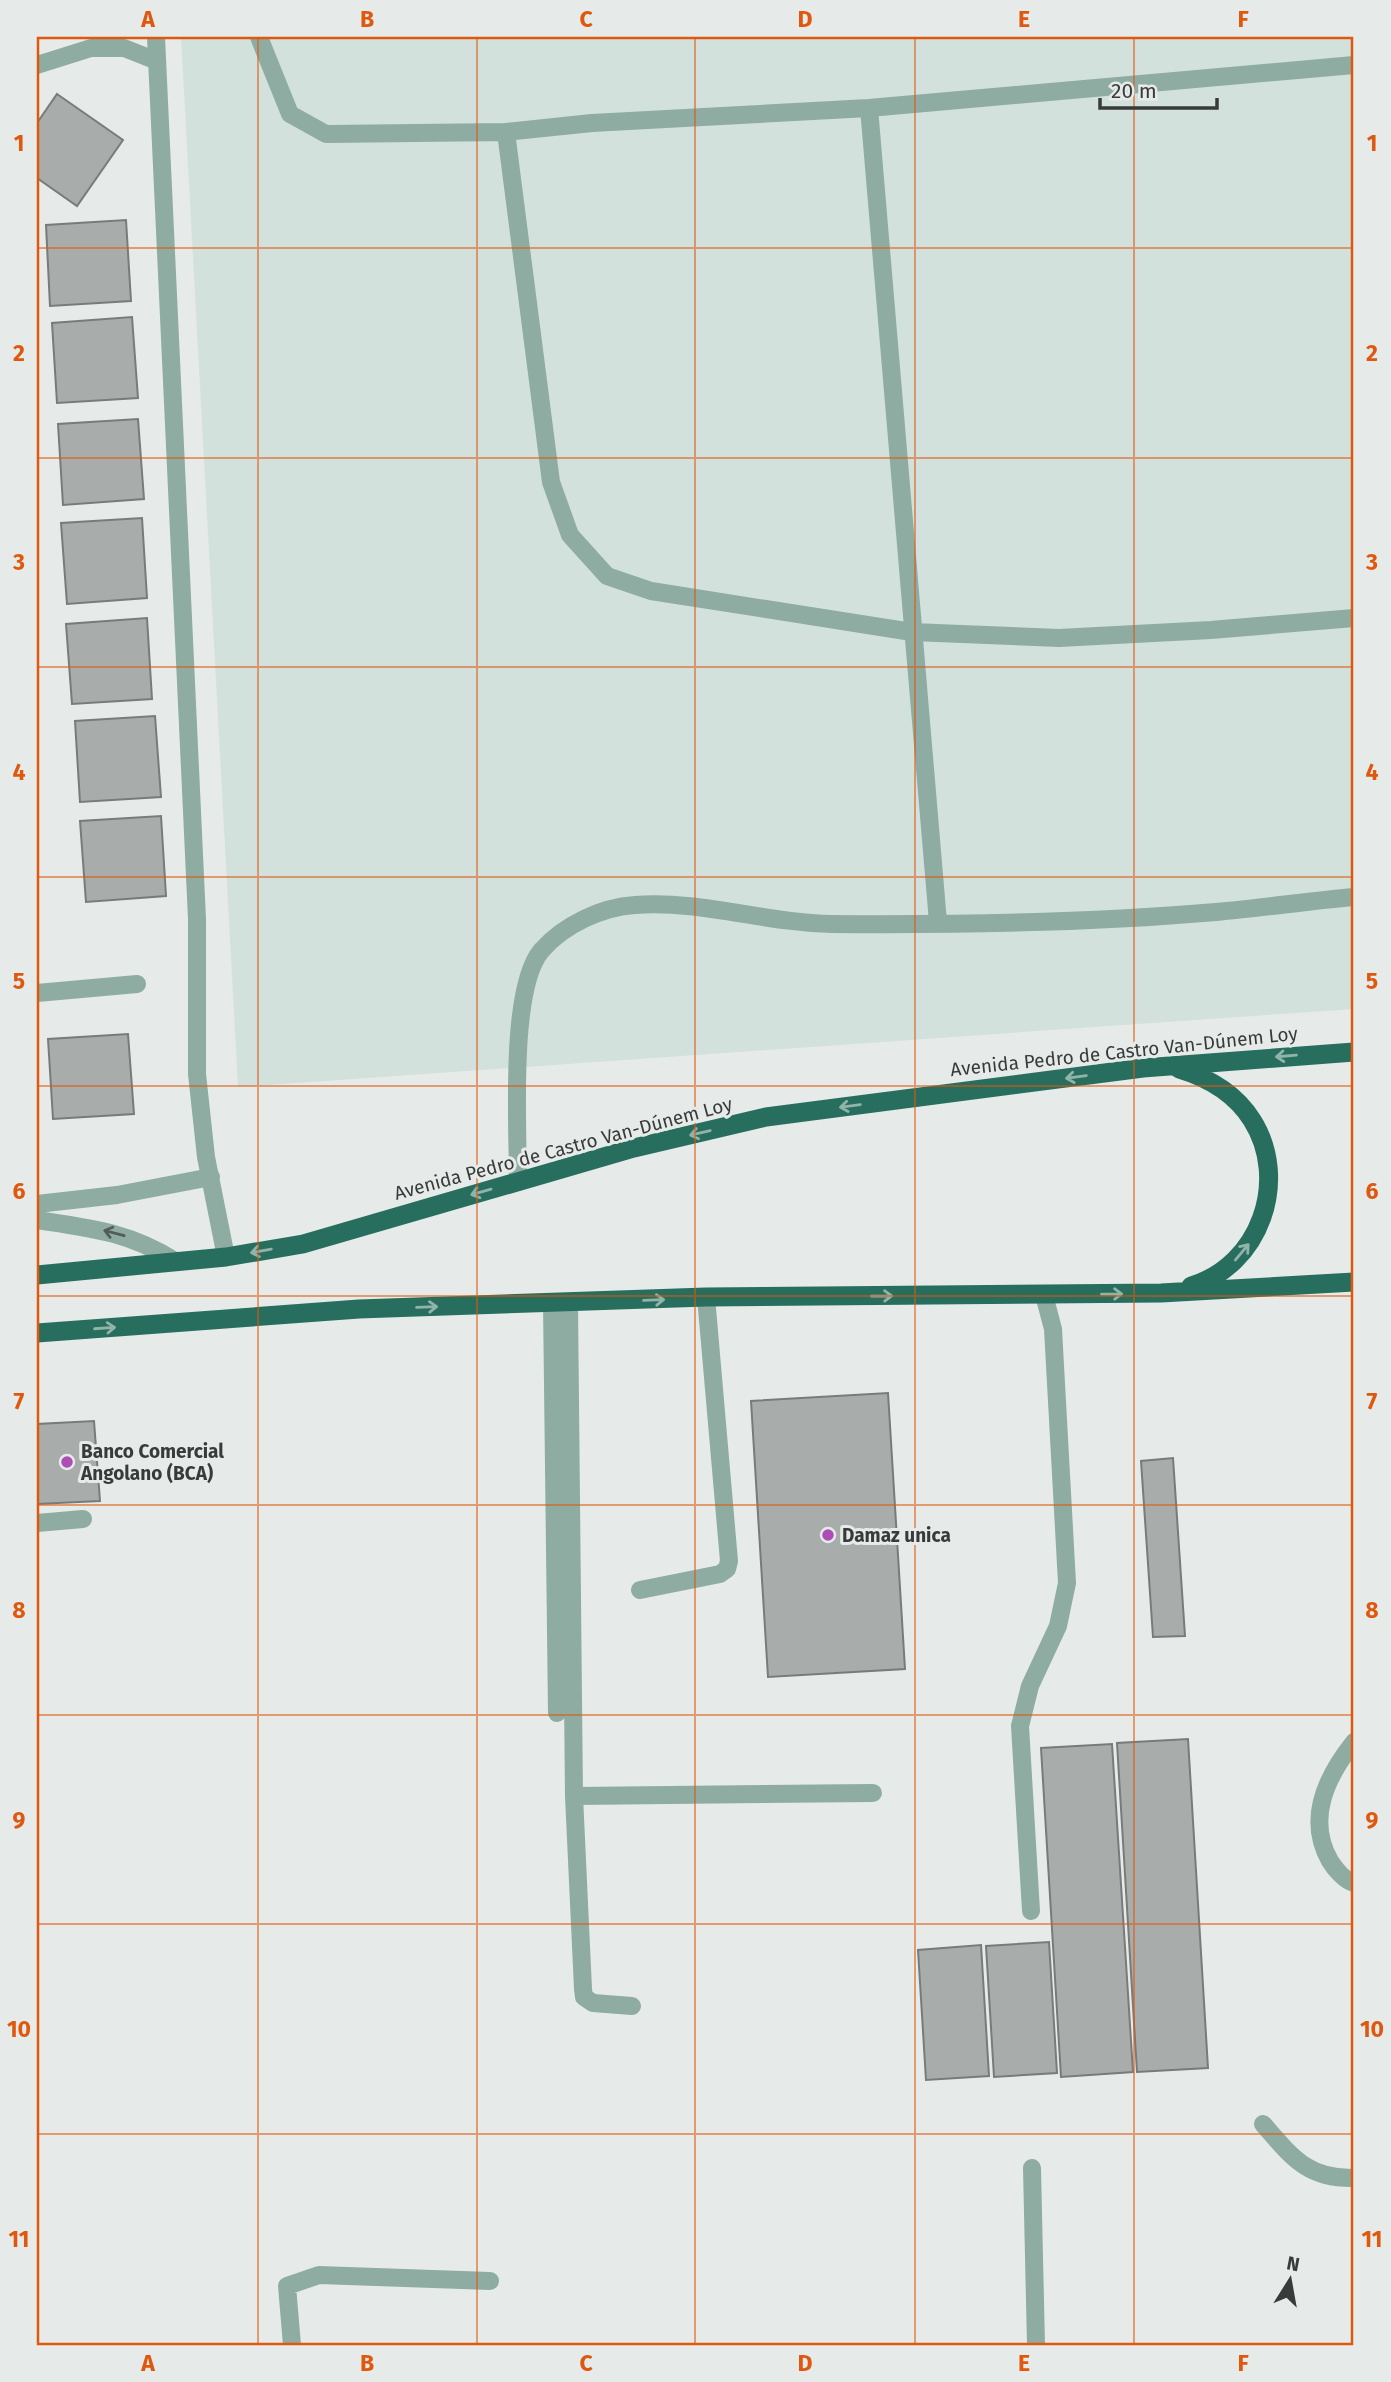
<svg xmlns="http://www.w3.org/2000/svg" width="1391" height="2382" font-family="'Fira Sans',sans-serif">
<rect width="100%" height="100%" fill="#e6ebe9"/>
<path fill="#d3e1dd" d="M 181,37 L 1354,37 L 1354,1009 L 238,1087 Z"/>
<path fill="#a8adab" stroke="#777c7b" stroke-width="2" d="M 57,94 L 123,140 L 77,206 L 37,178 L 37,123 Z
M 126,220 L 131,301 L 50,306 L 46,225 Z
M 132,317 L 138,398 L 57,403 L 52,323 Z
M 138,419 L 144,499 L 63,505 L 58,424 Z
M 142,518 L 147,598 L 67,604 L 61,523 Z
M 147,618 L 152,699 L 72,704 L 66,624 Z
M 155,716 L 161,797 L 80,802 L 75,721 Z
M 161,816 L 166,896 L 86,902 L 80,821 Z
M 128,1034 L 134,1114 L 53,1119 L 48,1039 Z
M 888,1393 L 905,1669 L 768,1677 L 751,1401 Z
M 94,1421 L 100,1501 L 37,1504 L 37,1424 Z
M 1173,1458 L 1185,1636 L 1153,1637 L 1141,1461 Z
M 1188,1739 L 1208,2068 L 1137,2072 L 1117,1743 Z
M 1112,1744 L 1133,2072 L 1061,2077 L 1041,1748 Z
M 1049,1942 L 1057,2073 L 994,2077 L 986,1946 Z
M 981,1945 L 989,2076 L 926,2080 L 918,1950 Z"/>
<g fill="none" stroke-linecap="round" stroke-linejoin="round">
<path stroke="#8eaca2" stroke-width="18" d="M 259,37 L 290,114 L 326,134 L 506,132 L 592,123 L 869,108 L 1354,65
M 869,108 L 938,922
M 506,132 L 551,482 L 570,535 L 607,576 L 651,591 L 912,632 L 1059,638 L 1211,630 L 1354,618
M 518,1182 C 518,1129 509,990 541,951 C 563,925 602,907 635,905 C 701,900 766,923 832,924 C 959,925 1089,923 1216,912 C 1262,908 1308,901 1354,897
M 552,1303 L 557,1713
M 569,1303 L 574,1796 L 583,1989 L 584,1997 L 593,2003 L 632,2006
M 37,1523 L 83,1519
M 640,1590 L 720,1574 L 727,1569 L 729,1561 L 706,1297
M 1354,1742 C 1326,1777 1306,1819 1330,1861 C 1335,1869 1345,1881 1354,1883
M 574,1796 L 873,1793
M 1031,1911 L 1020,1726 L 1030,1686 L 1058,1626 L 1067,1583 L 1053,1329 L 1044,1295"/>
<path stroke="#8eaca2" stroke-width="18" d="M 156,37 L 197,919 L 197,1074 L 206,1157 L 226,1257
M 37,65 L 91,48 L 124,48 L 157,61
M 37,993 L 137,984
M 37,1204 L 117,1195 L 211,1177
M 37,1220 C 90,1228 129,1232 175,1261
M 1263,2124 C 1292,2157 1307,2179 1354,2178
M 1032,2168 L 1036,2345
M 292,2345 L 287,2286 L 319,2275 L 490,2281"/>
<path stroke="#286e5e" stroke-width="19" d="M 1179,1069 C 1209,1078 1235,1093 1252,1120 C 1290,1180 1260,1266 1191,1286
M 37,1275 L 226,1257 L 303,1244 L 634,1148 L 766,1117 L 1143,1068 L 1354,1052
M 37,1333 L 359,1309 L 706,1297 L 1161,1293 L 1354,1282"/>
</g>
<defs><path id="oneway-shaft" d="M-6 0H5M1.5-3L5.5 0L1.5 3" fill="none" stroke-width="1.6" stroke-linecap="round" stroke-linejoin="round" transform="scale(1.75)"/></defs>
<g stroke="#90b3aa">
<use href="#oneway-shaft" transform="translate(1286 1056) rotate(175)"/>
<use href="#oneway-shaft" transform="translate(1076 1077) rotate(172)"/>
<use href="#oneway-shaft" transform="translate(850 1106) rotate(172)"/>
<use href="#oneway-shaft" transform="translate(700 1133) rotate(167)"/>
<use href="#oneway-shaft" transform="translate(481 1192) rotate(164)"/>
<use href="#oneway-shaft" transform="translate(261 1251) rotate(170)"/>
<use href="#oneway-shaft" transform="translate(1242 1252) rotate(-50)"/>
<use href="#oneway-shaft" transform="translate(1112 1294) rotate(-1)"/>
<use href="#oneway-shaft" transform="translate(882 1296) rotate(-1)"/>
<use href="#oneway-shaft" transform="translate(654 1300) rotate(-2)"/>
<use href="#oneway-shaft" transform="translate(427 1307) rotate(-2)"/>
<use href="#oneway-shaft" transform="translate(105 1328) rotate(-4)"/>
</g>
<use stroke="#525d59" href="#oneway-shaft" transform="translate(114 1233) rotate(-165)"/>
<path fill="none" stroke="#df580e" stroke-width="2" stroke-opacity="0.55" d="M 258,37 L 258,2345M 477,37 L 477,2345M 695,37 L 695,2345M 915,37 L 915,2345M 1134,37 L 1134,2345M 37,248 L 1354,248M 37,458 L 1354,458M 37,667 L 1354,667M 37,877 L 1354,877M 37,1086 L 1354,1086M 37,1296 L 1354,1296M 37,1505 L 1354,1505M 37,1715 L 1354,1715M 37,1924 L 1354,1924M 37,2134 L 1354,2134"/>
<g fill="#ad4db6" stroke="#e6ebe9" stroke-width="2.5">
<circle cx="67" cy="1462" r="7"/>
<circle cx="828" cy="1535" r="7"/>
</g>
<g text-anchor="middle" stroke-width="6" stroke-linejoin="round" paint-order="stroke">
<g font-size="19" fill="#393b3a" stroke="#e6ebe9">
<text transform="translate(1124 1051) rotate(-6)" y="7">Avenida Pedro de Castro Van-Dúnem Loy</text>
<text transform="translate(563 1148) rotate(-15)" y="7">Avenida Pedro de Castro Van-Dúnem Loy</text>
</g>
<g font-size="19" font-weight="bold" fill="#393b3a" stroke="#e6ebe9" text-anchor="start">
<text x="81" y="1458">Banco Comercial<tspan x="81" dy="22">Angolano (BCA)</tspan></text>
<text x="842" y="1542">Damaz unica</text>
</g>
</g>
<rect width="1391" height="2382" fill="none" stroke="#e6ebe9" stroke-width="77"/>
<g transform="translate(1290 2280) rotate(11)" stroke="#e6ebe9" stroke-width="5" paint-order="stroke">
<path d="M0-5L12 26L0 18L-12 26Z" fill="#393b3a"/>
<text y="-10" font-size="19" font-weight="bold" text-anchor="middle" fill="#393b3a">N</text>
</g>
<path d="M1100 98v10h117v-10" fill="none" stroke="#393b3a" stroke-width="3.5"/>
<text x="1111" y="98" font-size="21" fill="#393b3a" stroke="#e6ebe9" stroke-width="5" paint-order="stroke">20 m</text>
<rect x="38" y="38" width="1314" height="2306" fill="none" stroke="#df580e" stroke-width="2.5"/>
<g font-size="23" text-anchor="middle" font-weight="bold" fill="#df580e">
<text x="148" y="27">A</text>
<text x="367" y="27">B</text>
<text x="586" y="27">C</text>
<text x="805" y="27">D</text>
<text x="1024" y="27">E</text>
<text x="1243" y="27">F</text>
<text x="19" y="151">1</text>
<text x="1372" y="151">1</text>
<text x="19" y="361">2</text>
<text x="1372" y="361">2</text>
<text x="19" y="570">3</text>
<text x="1372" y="570">3</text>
<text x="19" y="780">4</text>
<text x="1372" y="780">4</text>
<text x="19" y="989">5</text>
<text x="1372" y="989">5</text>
<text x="19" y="1199">6</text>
<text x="1372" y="1199">6</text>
<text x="19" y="1409">7</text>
<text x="1372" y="1409">7</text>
<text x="19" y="1618">8</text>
<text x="1372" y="1618">8</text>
<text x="19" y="1828">9</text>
<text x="1372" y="1828">9</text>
<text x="19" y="2037">10</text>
<text x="1372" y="2037">10</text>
<text x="19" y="2247">11</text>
<text x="1372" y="2247">11</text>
<text x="148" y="2371">A</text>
<text x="367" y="2371">B</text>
<text x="586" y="2371">C</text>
<text x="805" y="2371">D</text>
<text x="1024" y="2371">E</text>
<text x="1243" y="2371">F</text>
</g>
</svg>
